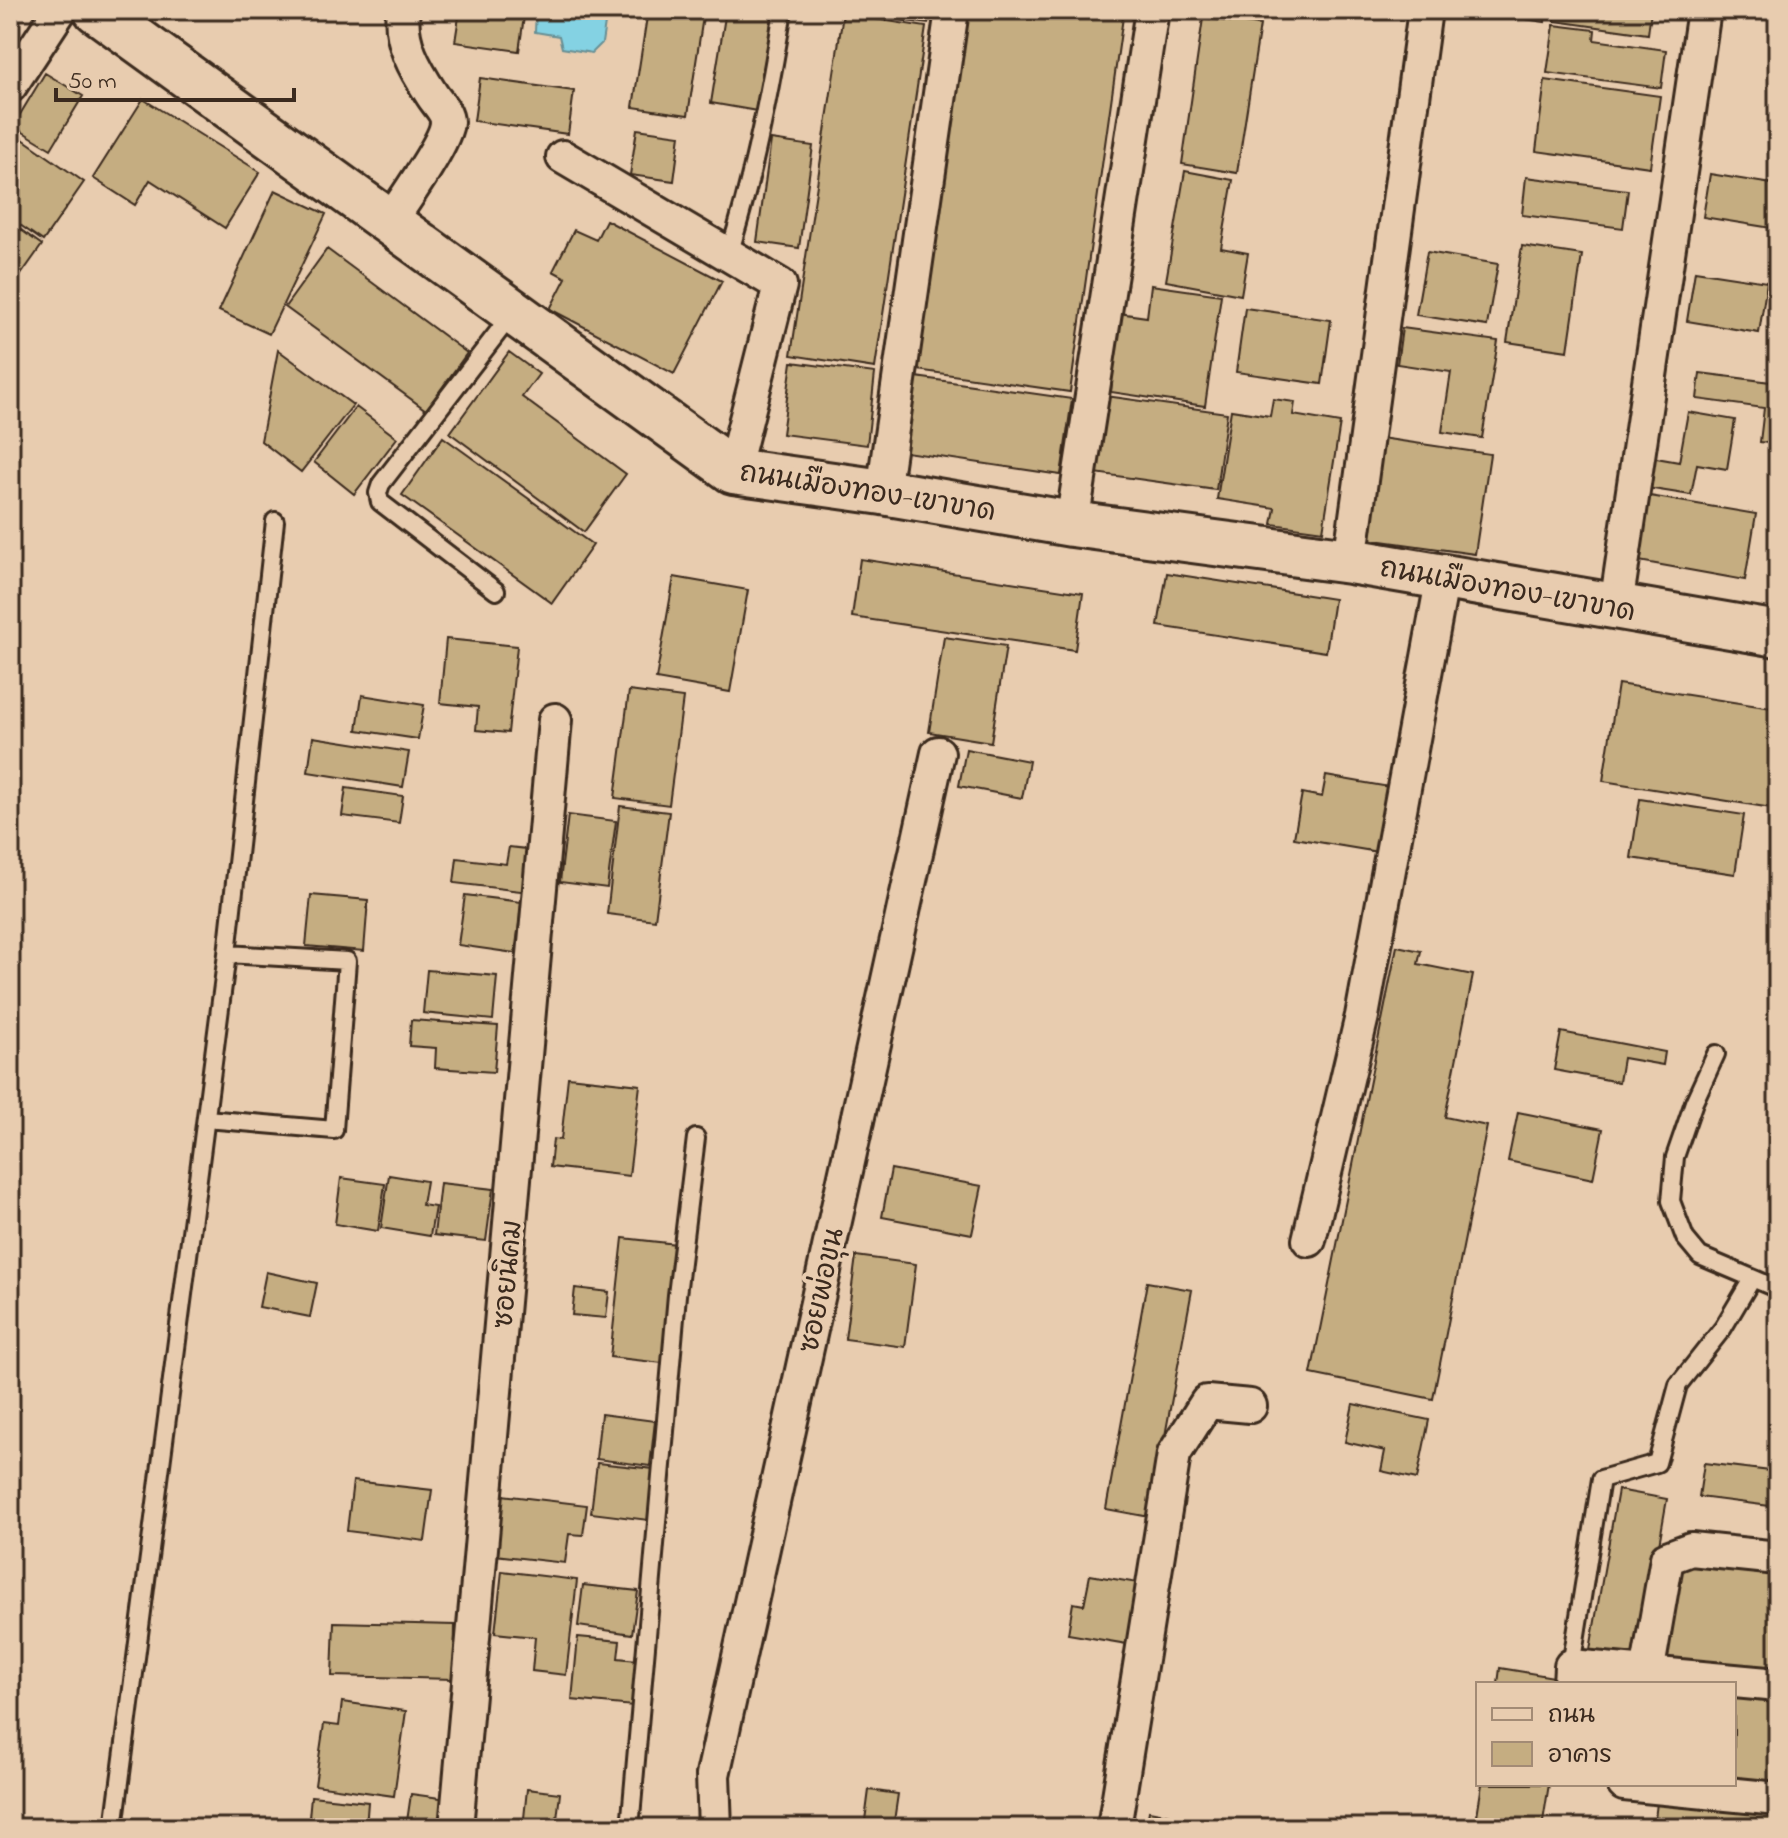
<svg xmlns="http://www.w3.org/2000/svg" width="1788" height="1838" font-family="'Indie Flower','Playpen Sans Thai',sans-serif">
<rect width="100%" height="100%" fill="#e8ccaf"/>
<filter id="ink" filterUnits="userSpaceOnUse"><feTurbulence type="fractalNoise" baseFrequency=".0125" numOctaves="2"/><feDisplacementMap in="SourceGraphic" scale="16" xChannelSelector="R" yChannelSelector="G"/><feConvolveMatrix kernelMatrix="1 2 1 2 8 2 1 2 1" color-interpolation-filters="sRGB"/></filter>
<g filter="url(#ink)">
<path fill="#84d2e3" stroke="#678f94" stroke-width="2" d="M 536,10 L 607,10 L 602,43 L 592,53 L 562,48 L 559,36 L 535,32 Z"/>
<path fill="#c5ad81" stroke="#3b2a1e" stroke-width="2" d="M 460,10 L 525,10 L 519,51 L 455,42 Z
M 648,10 L 704,10 L 688,115 L 633,107 Z
M 726,10 L 773,10 L 757,111 L 711,103 Z
M 846,10 L 930,10 L 928,24 L 846,13 Z
M 962,10 L 1124,10 L 1070,392 L 910,369 Z
M 1467,10 L 1546,10 L 1545,22 Z
M 1556,10 L 1651,10 L 1648,34 L 1555,21 Z
M 843,14 L 926,27 L 875,368 L 791,355 Z
M 1203,18 L 1260,25 L 1237,173 L 1182,164 Z
M 1554,25 L 1595,30 L 1594,40 L 1666,50 L 1661,88 L 1547,73 Z
M 45,73 L 83,96 L 51,149 L 13,126 Z
M 480,78 L 574,91 L 568,134 L 474,121 Z
M 1545,80 L 1660,96 L 1650,167 L 1536,151 Z
M 143,99 L 260,172 L 225,228 L 150,180 L 135,205 L 93,178 Z
M 637,129 L 680,135 L 674,181 L 630,175 Z
M 10,130 L 84,182 L 43,241 L 10,218 Z
M 771,140 L 813,146 L 799,248 L 757,242 Z
M 1185,171 L 1233,180 L 1221,248 L 1248,253 L 1241,295 L 1166,281 Z
M 1710,174 L 1778,185 L 1778,229 L 1703,217 Z
M 1526,177 L 1628,190 L 1623,228 L 1522,215 Z
M 275,190 L 326,214 L 269,334 L 219,311 Z
M 606,220 L 722,281 L 674,374 L 550,309 L 566,278 L 553,271 L 574,230 L 596,240 Z
M 10,222 L 42,245 L 18,279 L 10,274 Z
M 1522,246 L 1582,255 L 1568,351 L 1507,342 Z
M 327,249 L 467,353 L 426,410 L 285,307 Z
M 1427,252 L 1498,264 L 1487,326 L 1416,315 Z
M 1695,271 L 1767,282 L 1759,333 L 1687,321 Z
M 1151,285 L 1221,295 L 1205,406 L 1111,392 L 1118,313 L 1147,317 Z
M 1245,308 L 1331,320 L 1322,384 L 1236,372 Z
M 1402,328 L 1498,341 L 1482,438 L 1442,432 L 1451,372 L 1397,364 Z
M 278,350 L 353,405 L 301,472 L 261,441 Z
M 509,352 L 539,374 L 522,397 L 626,474 L 584,532 L 450,433 Z
M 792,362 L 875,373 L 867,445 L 782,434 Z
M 1700,373 L 1778,383 L 1778,444 L 1760,442 L 1764,408 L 1697,399 Z
M 909,376 L 1072,399 L 1061,475 L 899,451 Z
M 1106,396 L 1227,413 L 1216,490 L 1095,473 Z
M 1273,399 L 1295,402 L 1293,415 L 1340,423 L 1323,531 L 1272,524 L 1275,508 L 1217,499 L 1231,410 L 1270,416 Z
M 356,407 L 397,438 L 354,494 L 314,462 Z
M 1688,412 L 1735,420 L 1727,469 L 1697,464 L 1691,495 L 1640,487 L 1645,456 L 1679,462 Z
M 443,437 L 593,545 L 552,603 L 402,495 Z
M 1374,437 L 1490,454 L 1475,554 L 1360,538 Z
M 1650,496 L 1756,514 L 1745,580 L 1639,561 Z
M 860,559 L 1083,593 L 1075,650 L 852,617 Z
M 1167,573 L 1334,599 L 1326,652 L 1158,626 Z
M 674,577 L 748,590 L 730,692 L 656,679 Z
M 944,637 L 1006,646 L 991,742 L 929,732 Z
M 446,639 L 517,646 L 508,733 L 476,730 L 478,707 L 440,703 Z
M 1618,684 L 1778,709 L 1778,809 L 1603,781 Z
M 629,691 L 683,698 L 669,805 L 615,798 Z
M 362,695 L 424,705 L 418,739 L 357,730 Z
M 313,737 L 409,752 L 403,787 L 308,772 Z
M 966,749 L 1029,761 L 1022,798 L 959,786 Z
M 1326,776 L 1395,788 L 1384,853 L 1294,838 L 1302,793 L 1322,797 Z
M 346,788 L 403,796 L 399,823 L 342,816 Z
M 1640,799 L 1744,815 L 1735,874 L 1631,858 Z
M 620,806 L 669,812 L 655,920 L 607,914 Z
M 568,815 L 616,821 L 607,888 L 560,882 Z
M 509,847 L 535,850 L 529,892 L 454,883 L 457,858 L 506,864 Z
M 311,895 L 368,900 L 364,951 L 306,946 Z
M 465,895 L 522,902 L 515,953 L 458,945 Z
M 1397,946 L 1421,951 L 1418,964 L 1473,975 L 1445,1117 L 1487,1126 L 1433,1399 L 1311,1374 Z
M 427,970 L 497,976 L 493,1020 L 423,1013 Z
M 411,1020 L 498,1026 L 494,1072 L 435,1068 L 436,1048 L 409,1046 Z
M 1561,1032 L 1665,1052 L 1663,1065 L 1623,1058 L 1619,1082 L 1554,1070 Z
M 568,1077 L 640,1085 L 629,1176 L 550,1167 L 553,1139 L 561,1140 Z
M 1518,1112 L 1603,1129 L 1593,1179 L 1508,1161 Z
M 891,1169 L 982,1186 L 972,1234 L 882,1217 Z
M 389,1175 L 426,1181 L 422,1205 L 435,1207 L 430,1236 L 381,1228 Z
M 341,1178 L 385,1184 L 378,1231 L 335,1224 Z
M 440,1183 L 493,1189 L 486,1241 L 434,1235 Z
M 623,1238 L 676,1244 L 662,1363 L 610,1357 Z
M 856,1256 L 916,1264 L 905,1347 L 845,1339 Z
M 266,1272 L 317,1283 L 310,1317 L 259,1307 Z
M 1147,1282 L 1192,1290 L 1150,1517 L 1106,1509 Z
M 575,1288 L 609,1292 L 606,1318 L 572,1315 Z
M 1353,1404 L 1429,1420 L 1417,1479 L 1381,1471 L 1385,1451 L 1345,1442 Z
M 601,1414 L 655,1421 L 650,1466 L 596,1459 Z
M 597,1463 L 654,1469 L 648,1520 L 591,1513 Z
M 1704,1463 L 1778,1472 L 1778,1507 L 1699,1497 Z
M 353,1481 L 432,1490 L 425,1541 L 347,1531 Z
M 1618,1490 L 1667,1499 L 1637,1670 L 1588,1661 Z
M 502,1495 L 587,1505 L 583,1535 L 569,1534 L 565,1563 L 495,1555 Z
M 1674,1564 L 1778,1574 L 1778,1679 L 1664,1669 Z
M 502,1571 L 577,1580 L 566,1675 L 532,1671 L 535,1637 L 495,1633 Z
M 1090,1575 L 1138,1583 L 1127,1644 L 1068,1634 L 1073,1603 L 1084,1605 Z
M 583,1585 L 638,1591 L 632,1634 L 578,1626 Z
M 334,1622 L 455,1625 L 454,1679 L 332,1676 Z
M 578,1637 L 620,1641 L 618,1658 L 637,1660 L 633,1706 L 572,1700 Z
M 1500,1668 L 1566,1679 L 1565,1684 L 1498,1684 Z
M 1734,1690 L 1778,1694 L 1778,1794 L 1734,1784 Z
M 342,1702 L 406,1711 L 394,1796 L 315,1785 L 324,1724 L 339,1726 Z
M 1482,1784 L 1549,1784 L 1542,1828 L 1475,1828 Z
M 527,1789 L 560,1793 L 556,1828 L 523,1828 Z
M 869,1790 L 898,1794 L 893,1828 L 864,1828 Z
M 411,1794 L 448,1799 L 445,1828 L 406,1828 Z
M 1658,1794 L 1778,1807 L 1778,1828 L 1654,1828 Z
M 311,1796 L 368,1802 L 366,1828 L 308,1828 Z
M 1149,1811 L 1219,1824 L 1218,1828 L 1146,1828 Z
M 160,1822 L 206,1825 L 206,1828 L 160,1828 Z"/>
<g fill="none" stroke-linecap="round" stroke-linejoin="round">
<g stroke="#3b2a1e" stroke-width="22">
<path id="lane" d="M 729,254 C 754,174 770,92 783,10
M 496,591 L 380,502 L 378,493 L 381,484 L 512,314
M 1716,1054 L 1694,1102 L 1675,1157 L 1671,1201 L 1685,1238 L 1700,1256 L 1778,1289
M 206,1119 L 334,1130 L 347,961 L 227,954
M 1571,1666 L 1601,1479 L 1657,1463 L 1678,1385 L 1723,1328 L 1752,1279
M 114,1828 L 227,954 L 275,521
M 630,1828 L 677,1295 L 696,1138"/>
</g>
<g stroke="#3b2a1e" stroke-width="38">
<path id="street" d="M 10,86 L 60,10
M 563,157 L 780,285 L 733,471
M 389,223 C 401,205 447,140 447,122 C 447,112 437,103 432,95 C 415,69 399,42 403,10
M 883,492 L 952,10
M 1072,524 L 1152,10
M 1350,561 L 1425,10
M 1616,606 L 1704,10
M 1309,1240 L 1362,1016 L 1443,576
M 1647,1674 L 1667,1558 L 1691,1549 L 1778,1558
M 1570,1684 L 1571,1666 L 1778,1685
M 1624,1784 L 1778,1799
M 456,1828 L 555,720
M 715,1828 L 713,1775 L 938,753
M 1114,1828 L 1174,1454 L 1207,1402 L 1250,1406"/>
</g>
<g stroke="#3b2a1e" stroke-width="50">
<path id="secondary" d="M 96,10 L 733,471 L 883,492 L 1072,524 L 1350,561 L 1778,634"/>
</g>
<use href="#lane" stroke="#e8ccaf" stroke-width="16"/>
<use href="#street" stroke="#e8ccaf" stroke-width="32"/>
<use href="#secondary" stroke="#e8ccaf" stroke-width="44"/>
</g>
</g>
<g text-anchor="middle" stroke-width="8" stroke-linejoin="round" paint-order="stroke">
<g font-size="28" fill="#3b2a1e" stroke="#e8ccaf">
<text transform="translate(868 490) rotate(9)" y="10">ถนนเมืองทอง-เขาขาด</text>
<text transform="translate(1508 588) rotate(10)" y="10">ถนนเมืองทอง-เขาขาด</text>
<text transform="translate(506 1274) rotate(-85)" y="10">ซอยนิคม</text>
<text transform="translate(820 1290) rotate(-78)" y="10">ซอยพ่อขุน</text>
</g>
</g>
<rect width="1788" height="1838" fill="none" stroke="#e8ccaf" stroke-width="40"/>
<rect x="20" y="20" width="1748" height="1798" fill="none" stroke="#3b2a1e" stroke-width="3" filter="url(#ink)"/>
<rect x="1476" y="1682" width="260" height="104" fill="#e8ccaf" stroke="#a38b75" stroke-width="2"/>
<rect x="1492" y="1708" width="40" height="12" fill="#e8ccaf" stroke="#a38b75" stroke-width="2"/>
<text x="1548" y="1722" font-size="24" fill="#3b2a1e">ถนน</text>
<rect x="1492" y="1742" width="40" height="24" fill="#c5ad81" stroke="#a38b75" stroke-width="2"/>
<text x="1548" y="1762" font-size="24" fill="#3b2a1e">อาคาร</text>
<path d="M56 88v12h238v-12" fill="none" stroke="#3b2a1e" stroke-width="4"/>
<text x="68" y="88" font-size="24" fill="#3b2a1e" stroke="#e8ccaf" stroke-width="6" paint-order="stroke">50 m</text>
</svg>
